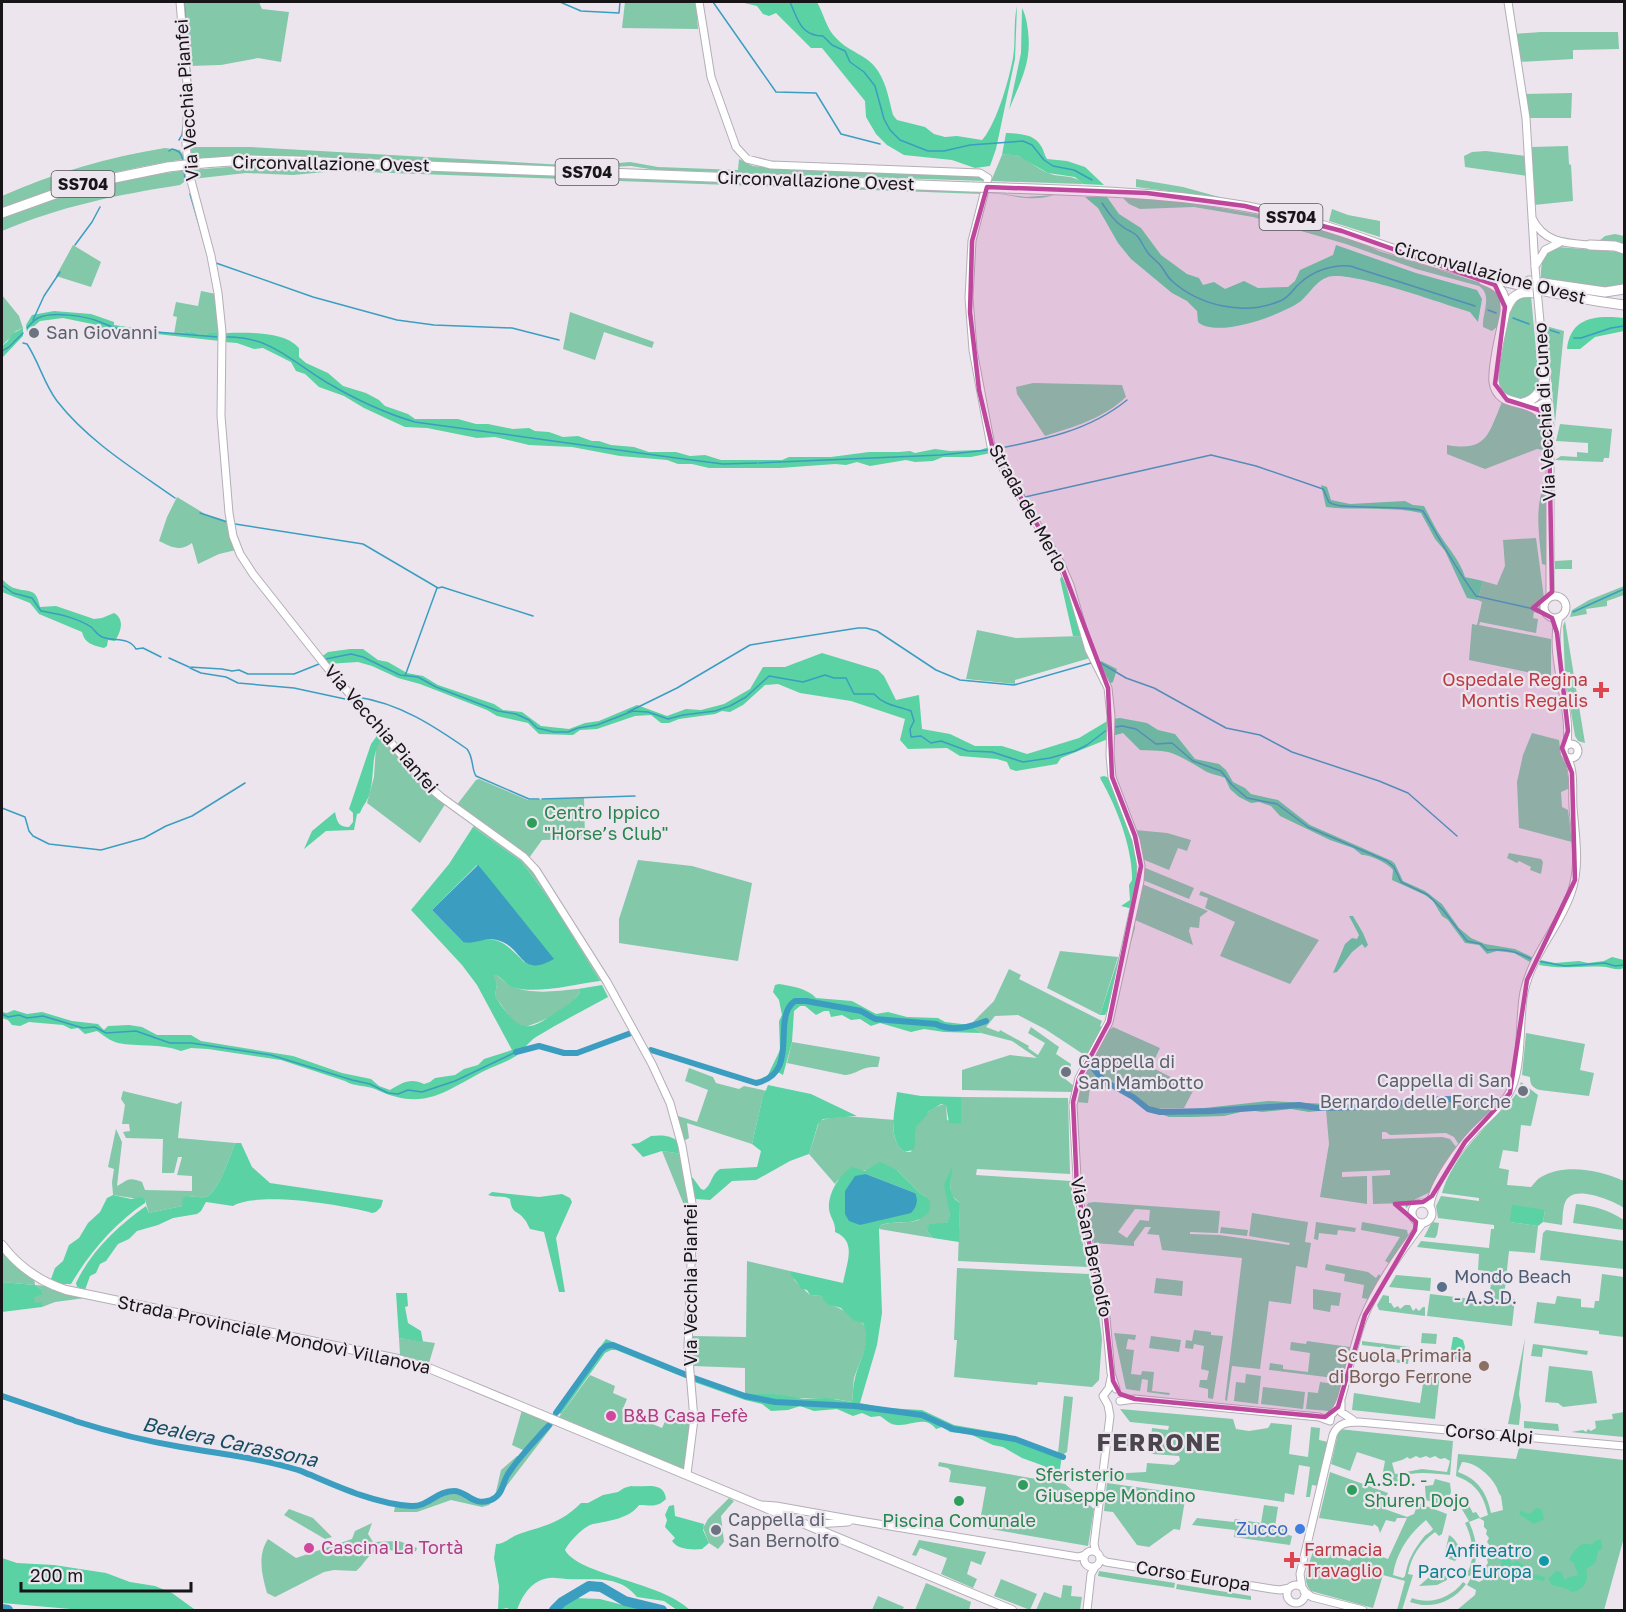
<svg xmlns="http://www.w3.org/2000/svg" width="1626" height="1612" font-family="'Golos Text',sans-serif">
<rect width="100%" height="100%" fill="#ece5ee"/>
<path fill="#82c8a9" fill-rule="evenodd" d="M 183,2 L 259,2 L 262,9 L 289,12 L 281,62 L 258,58 L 221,65 L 188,66 Z
M 625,2 L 696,2 L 698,29 L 622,28 Z
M 1541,32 L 1618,32 L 1619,49 L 1573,50 L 1573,59 L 1518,62 L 1514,34 Z
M 1572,93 L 1571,118 L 1528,118 L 1524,94 Z
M 1568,146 L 1569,164 L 1571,165 L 1573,201 L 1534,205 L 1531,147 Z
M 189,147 L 250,147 L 565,165 L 596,165 L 630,162 L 658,167 L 738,170 L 739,159 L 753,166 L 770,168 L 979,176 L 983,177 L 985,181 L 656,170 L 631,166 L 589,168 L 271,156 L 190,159 Z
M 165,148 L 180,150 L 185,159 C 121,169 61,184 2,208 L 2,196 C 54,173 109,157 165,148 Z
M 1486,151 L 1527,156 L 1528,176 L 1465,167 L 1464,156 L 1472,152 Z
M 1006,154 C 1024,154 1035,169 1051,174 C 1063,178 1074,174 1083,184 L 991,181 L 1002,155 Z
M 253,165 L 285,170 L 325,167 L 982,192 L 982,194 L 336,171 L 293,175 L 246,173 L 192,179 L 191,170 Z
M 186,170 L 187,180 L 180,185 C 116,195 62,206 2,231 L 2,218 C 61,192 123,179 186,170 Z
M 1136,179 L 1183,187 L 1223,198 L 1136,187 Z
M 988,192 L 1026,197 L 1054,195 C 1031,203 1011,194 988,193 Z
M 1122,197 L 1198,204 L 1287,220 L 1356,240 L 1379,251 L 1491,286 L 1500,294 L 1501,309 L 1498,326 L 1492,331 L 1483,327 C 1482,313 1493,295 1479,286 L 1416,269 L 1346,244 L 1253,217 L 1194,207 L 1140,209 L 1129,204 Z
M 1332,209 L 1348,215 L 1380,221 L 1380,237 L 1329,221 Z
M 1615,234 L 1624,236 L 1624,245 L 1599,241 L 1605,236 Z
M 73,245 L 101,262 L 91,287 L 56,276 Z
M 1558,247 L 1621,252 L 1624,255 L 1624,286 L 1605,288 L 1541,278 C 1541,263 1542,252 1558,247 Z
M 201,291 L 216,294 L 220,333 L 208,333 L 203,336 L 192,331 L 174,334 L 177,317 L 173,316 L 176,302 L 198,306 Z
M 2,295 L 19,316 L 23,328 L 16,331 L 2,346 Z
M 1531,296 L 1539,382 L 1534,393 L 1522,400 L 1509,397 L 1502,391 L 1499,384 L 1498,376 L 1510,307 L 1518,297 Z
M 570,312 L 654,342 L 652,348 L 604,332 L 595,360 L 563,349 Z
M 1546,326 L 1564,331 L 1555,423 L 1555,422 Z
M 1033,383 L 1122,385 L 1126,397 C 1104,418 1074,427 1045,436 L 1017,394 L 1016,387 Z
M 1502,402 L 1529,409 L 1541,419 L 1546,457 L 1543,450 L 1537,449 L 1485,469 L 1447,454 L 1447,445 C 1487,452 1488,435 1502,402 Z
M 1560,424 L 1612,429 L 1609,458 L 1604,458 L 1603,462 L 1555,460 L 1561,456 L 1577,457 L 1577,452 L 1588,453 L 1588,443 L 1556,441 Z
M 1546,485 L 1546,565 L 1542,564 C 1540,544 1533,501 1546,485 Z
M 177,497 L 205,514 L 228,521 L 236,550 L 219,554 L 198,564 L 192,543 C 180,552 171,547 159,541 L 167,517 Z
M 1536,538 L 1544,598 L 1540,606 L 1540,614 L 1534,612 L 1533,618 L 1538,619 L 1536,633 L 1480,622 L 1479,625 L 1551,639 L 1551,677 L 1469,660 L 1472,624 L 1477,625 L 1482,602 L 1478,600 L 1483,581 L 1497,585 L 1505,566 L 1503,540 Z
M 1572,560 L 1572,569 L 1555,569 L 1555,561 Z
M 1624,586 L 1624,595 L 1607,601 L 1607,606 L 1586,609 L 1587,614 L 1570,617 L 1572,610 L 1589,600 Z
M 1565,621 L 1585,743 L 1578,741 L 1575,736 L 1566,682 L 1571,680 L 1570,672 L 1565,673 L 1563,626 Z
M 977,630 L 1016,638 L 1082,636 L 1090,658 L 1015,680 L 1015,684 L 966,679 Z
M 1532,733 L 1559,740 L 1561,756 L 1566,765 L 1570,788 L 1561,792 L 1562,807 L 1568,810 L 1572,842 L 1519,828 L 1517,782 L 1523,755 Z
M 383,737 L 446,803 L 420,843 L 367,803 L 374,777 L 376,746 Z
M 479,779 L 528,800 L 584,798 L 585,839 L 542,840 L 529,858 L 456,806 L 476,780 Z
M 474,825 L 521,858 L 533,870 L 603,980 L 600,981 L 556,908 L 521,861 L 473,827 Z
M 1135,830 L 1167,833 L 1191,840 L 1187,851 L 1178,848 L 1169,870 L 1142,859 Z
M 1509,853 L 1541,859 L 1543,862 L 1541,874 L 1530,870 L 1531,867 L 1519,861 L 1517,863 L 1507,858 Z
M 638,860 L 692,866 L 752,883 L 738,961 L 619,943 L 619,919 Z
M 1143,867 L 1194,888 L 1189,899 L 1143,880 Z
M 1142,884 L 1208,911 L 1200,917 L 1199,928 L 1190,927 L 1189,931 L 1193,945 L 1135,920 L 1135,928 L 1126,959 Z
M 1201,891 L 1319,940 L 1290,984 L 1220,956 L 1235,922 L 1205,908 L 1208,898 L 1199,895 Z
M 1060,951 L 1118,957 L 1100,1015 L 1047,988 Z
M 1009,969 L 1021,975 L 1019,979 L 1102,1021 L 1100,1026 L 1104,1028 L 1091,1051 L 1086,1056 L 1045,1029 L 1018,1015 L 995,1016 L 986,1027 L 999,1032 L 1000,1030 L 1029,1046 L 1028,1048 L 1038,1055 L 1045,1043 L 1028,1033 L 1031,1027 L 1059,1047 L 1056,1054 L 1071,1064 L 1070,1070 L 1067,1067 L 1059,1074 L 1074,1086 L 1072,1092 L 962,1090 L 962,1070 L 1010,1055 L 1037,1058 L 1012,1041 L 981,1033 L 970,1025 L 994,1001 Z
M 492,973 C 501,976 503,983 511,986 C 532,995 556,991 578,989 L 580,992 C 569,1010 544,1021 525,1027 L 514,1023 L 497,999 L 495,995 L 497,984 Z
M 1113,1027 L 1160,1048 L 1151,1067 L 1194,1089 L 1184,1108 L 1152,1109 L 1110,1080 L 1109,1089 L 1090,1087 L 1088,1103 L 1076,1102 L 1083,1076 L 1108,1031 Z
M 1526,1033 L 1585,1044 L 1580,1070 L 1594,1073 L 1589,1096 L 1540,1090 C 1532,1088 1530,1084 1530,1077 L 1522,1075 Z
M 792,1042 L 880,1057 L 878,1067 C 861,1066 860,1073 845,1075 L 787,1063 Z
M 689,1068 L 713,1077 L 716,1083 L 739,1089 L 744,1086 L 767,1091 L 762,1100 L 752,1144 L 687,1123 L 689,1138 L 682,1142 L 675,1115 L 697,1122 L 708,1090 L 685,1081 Z
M 1521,1082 L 1538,1095 L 1531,1126 L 1521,1125 L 1518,1152 L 1503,1150 L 1499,1168 L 1509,1170 L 1507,1185 L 1531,1187 C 1534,1184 1537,1179 1541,1177 C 1564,1163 1601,1170 1624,1181 L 1624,1208 C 1614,1201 1580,1187 1569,1197 C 1562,1202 1563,1217 1562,1225 L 1543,1222 L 1545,1210 L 1510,1222 L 1538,1226 L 1535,1253 L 1509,1251 L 1504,1298 L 1515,1299 L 1512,1326 L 1427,1316 L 1430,1294 L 1489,1301 L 1492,1272 L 1478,1270 L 1479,1254 L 1417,1247 L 1421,1241 L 1489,1248 L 1491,1229 L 1494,1229 L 1494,1225 L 1438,1218 L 1436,1206 L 1441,1196 L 1479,1201 L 1479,1198 L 1442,1193 C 1451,1163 1472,1141 1493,1119 C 1501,1111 1510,1103 1516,1094 L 1527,1095 L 1528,1089 L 1519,1088 Z
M 123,1091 L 177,1104 L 182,1101 L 178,1138 L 235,1143 C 230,1155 218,1195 205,1197 C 200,1198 192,1196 186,1196 L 182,1206 L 149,1213 L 145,1200 L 113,1195 L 112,1182 L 114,1169 L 108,1167 L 116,1129 L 122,1142 L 117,1186 C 127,1181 128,1176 142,1182 L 145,1190 L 192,1191 L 192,1176 L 177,1175 L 182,1157 L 178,1157 L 174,1173 L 162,1173 L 163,1139 L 126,1138 L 123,1132 L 130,1131 L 129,1124 L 122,1124 L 125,1105 L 121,1099 Z
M 961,1097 L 1068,1098 L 1070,1174 L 977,1169 L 976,1175 L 1071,1181 L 1074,1204 L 1088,1267 L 958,1261 L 960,1203 L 950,1194 L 951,1168 L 950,1214 L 947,1224 L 932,1224 L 927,1231 L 933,1238 L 879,1229 L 881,1225 C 894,1221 906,1224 919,1220 L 926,1197 L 920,1193 L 897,1170 C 878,1171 847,1166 835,1184 L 809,1154 L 819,1122 C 831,1113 878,1119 894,1120 C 892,1133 895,1144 904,1152 L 911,1152 C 914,1143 913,1135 916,1128 C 920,1117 934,1105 946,1104 L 947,1120 L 961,1124 Z
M 1443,1097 L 1503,1098 L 1459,1145 L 1454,1137 L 1446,1133 L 1390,1135 L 1386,1132 L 1382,1132 L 1382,1139 L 1442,1137 L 1450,1139 L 1457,1148 L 1430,1192 L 1416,1199 L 1406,1208 L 1405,1203 L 1373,1204 L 1372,1176 L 1390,1175 L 1390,1170 L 1342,1172 L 1342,1177 L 1367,1176 L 1367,1204 L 1320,1197 L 1329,1144 L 1326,1110 Z
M 662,1151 L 682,1154 L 691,1205 L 684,1205 Z
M 1094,1202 L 1220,1211 L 1218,1233 L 1190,1232 L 1190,1234 L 1219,1235 L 1289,1245 L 1290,1243 L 1249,1236 L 1252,1213 L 1308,1222 L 1305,1242 L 1311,1243 L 1307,1268 L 1296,1266 L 1291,1304 L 1269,1301 L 1260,1369 L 1232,1366 L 1227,1401 L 1225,1400 L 1242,1258 L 1162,1250 L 1159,1235 L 1147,1234 L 1151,1227 L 1145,1227 L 1134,1242 L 1134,1246 L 1094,1243 L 1086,1207 L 1088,1203 ZM 1135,1209 L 1150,1210 L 1149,1221 L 1140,1220 L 1127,1238 L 1118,1232 Z
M 1576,1204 C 1595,1206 1608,1210 1624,1220 L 1623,1230 L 1573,1223 Z
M 1316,1222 L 1356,1228 L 1355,1232 L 1338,1230 L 1337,1235 L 1319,1233 L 1318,1240 L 1314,1239 Z
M 1362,1222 L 1407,1230 L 1408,1235 L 1389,1263 L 1385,1261 L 1400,1237 L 1361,1230 Z
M 1432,1222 L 1439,1223 L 1437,1235 L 1435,1238 L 1424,1237 Z
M 1221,1227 L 1248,1230 L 1247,1236 L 1220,1233 Z
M 1546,1230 L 1624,1241 L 1624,1269 L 1540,1260 L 1543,1233 Z
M 2,1251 L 34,1278 L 35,1285 L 48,1286 L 85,1298 L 55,1302 L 42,1307 L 42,1303 L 34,1303 L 34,1296 L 41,1295 L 41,1289 L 35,1285 L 2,1282 Z
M 747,1261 L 790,1271 L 795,1281 L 810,1295 L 821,1296 C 832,1309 852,1310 863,1324 C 874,1337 858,1365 854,1378 C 853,1385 853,1394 852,1402 L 835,1399 L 790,1398 L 775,1394 L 745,1394 L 745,1368 L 693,1366 L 692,1336 L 746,1337 Z
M 1326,1264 L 1368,1272 L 1376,1278 L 1379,1274 L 1381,1277 L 1368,1299 L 1362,1298 L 1364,1285 L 1344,1281 L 1345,1274 L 1325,1270 Z
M 957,1268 L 1089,1274 L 1099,1316 L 1102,1339 L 1099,1380 L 1092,1387 L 1038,1382 L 1037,1385 L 954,1377 L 957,1340 L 954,1340 Z
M 1602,1274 L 1624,1277 L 1624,1337 L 1599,1334 L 1599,1331 L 1534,1323 L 1537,1302 L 1555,1304 L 1557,1296 L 1581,1299 L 1581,1307 L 1594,1308 L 1595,1301 L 1599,1301 Z
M 1396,1275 L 1431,1278 L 1430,1291 L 1389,1287 Z
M 1156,1278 L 1183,1281 L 1182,1296 L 1154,1293 Z
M 1313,1289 L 1341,1293 L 1339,1306 L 1331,1305 L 1330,1312 L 1313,1309 Z
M 1383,1295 L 1389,1296 L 1389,1303 L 1391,1303 L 1394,1308 L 1398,1306 L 1400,1309 L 1405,1305 L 1410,1305 L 1413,1311 L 1416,1308 L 1419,1311 L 1423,1307 L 1425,1307 L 1425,1316 L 1379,1310 L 1377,1305 Z
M 1194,1330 L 1211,1332 L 1211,1335 L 1223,1336 L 1213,1399 L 1208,1398 L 1208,1389 L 1199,1387 L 1200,1380 L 1207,1380 L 1209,1371 L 1201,1369 L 1204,1346 L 1194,1344 L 1193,1349 L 1185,1348 L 1186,1340 L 1192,1341 Z
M 1114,1333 L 1136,1335 L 1135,1340 L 1128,1339 L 1126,1349 L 1134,1350 L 1131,1374 L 1141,1375 L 1142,1371 L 1154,1372 L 1152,1391 L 1170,1393 L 1169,1395 L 1147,1392 L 1148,1380 L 1142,1379 L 1140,1391 L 1126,1389 Z
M 1422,1333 L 1437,1334 L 1436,1344 L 1421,1343 Z
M 1151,1336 L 1181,1340 L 1179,1352 L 1149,1348 Z
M 399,1338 L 435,1343 L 429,1363 L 400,1355 Z
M 1525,1338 L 1519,1394 L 1521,1406 L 1519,1425 L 1508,1424 Z
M 1307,1341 L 1350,1347 L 1342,1379 L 1269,1370 L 1270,1363 L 1283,1365 L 1283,1369 L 1308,1372 L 1310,1353 L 1290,1350 L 1291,1342 L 1306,1344 Z
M 1362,1341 L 1410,1347 L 1408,1364 L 1358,1358 L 1358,1355 L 1402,1360 L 1403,1350 L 1362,1345 Z
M 1533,1344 L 1588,1351 L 1587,1355 L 1543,1348 L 1542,1357 L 1531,1356 Z
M 1549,1366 L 1592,1371 L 1597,1403 L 1563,1407 L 1558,1403 L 1545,1402 Z
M 1425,1371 L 1440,1373 L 1435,1419 L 1352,1410 L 1354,1393 L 1420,1403 Z
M 1246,1374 L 1261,1376 L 1258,1404 L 1234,1401 L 1236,1382 L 1245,1383 Z
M 590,1375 L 615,1386 L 613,1393 L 627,1399 L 622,1411 L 662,1428 L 668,1415 L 692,1425 L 685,1470 L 559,1417 Z
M 1320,1382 L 1341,1385 L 1336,1403 L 1329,1411 L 1306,1409 L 1308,1392 L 1318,1393 Z
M 1263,1387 L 1305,1392 L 1303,1409 L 1261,1404 Z
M 1064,1396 L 1073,1397 L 1067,1452 L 1062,1455 L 1058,1453 Z
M 1120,1409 L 1233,1419 L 1236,1429 L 1249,1431 L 1268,1428 L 1271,1423 L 1292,1425 L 1289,1454 L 1308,1457 L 1311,1427 L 1320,1428 L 1319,1440 L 1328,1442 L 1318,1486 L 1312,1485 L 1310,1497 L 1306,1497 L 1310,1467 L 1299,1465 L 1294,1495 L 1285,1493 L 1284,1502 L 1108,1477 L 1109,1474 L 1146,1472 L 1147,1463 L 1174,1465 L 1180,1460 L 1179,1456 L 1153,1454 L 1150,1450 L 1152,1428 L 1168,1430 L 1169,1426 L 1130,1422 Z
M 522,1410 L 548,1421 L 525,1451 L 512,1445 Z
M 1624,1412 L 1624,1437 L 1571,1432 L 1583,1430 L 1586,1432 L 1588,1429 L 1591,1431 L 1596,1428 L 1595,1421 L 1613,1419 L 1612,1414 Z
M 1524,1421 L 1558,1424 L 1559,1431 L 1524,1428 Z
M 552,1423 L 554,1424 L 505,1488 L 511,1474 Z
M 1339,1429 L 1453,1441 L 1450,1475 C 1431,1473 1415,1471 1397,1477 L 1398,1481 L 1390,1487 L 1381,1483 L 1385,1461 L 1357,1452 L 1350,1471 L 1331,1464 ZM 1416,1456 L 1420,1458 L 1426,1456 L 1430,1458 L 1435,1456 L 1440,1459 L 1445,1458 L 1450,1461 L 1447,1472 L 1422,1469 L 1395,1474 L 1392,1463 C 1397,1461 1404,1460 1407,1457 L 1410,1459 Z
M 1130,1432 L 1129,1451 L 1115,1448 L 1116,1442 Z
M 1519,1448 L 1624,1460 L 1623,1541 L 1604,1610 L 1457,1610 L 1475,1595 L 1476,1590 L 1467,1585 L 1471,1578 L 1479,1582 L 1483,1580 L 1483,1574 L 1486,1572 L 1485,1567 L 1488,1563 L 1487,1559 L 1490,1555 L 1488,1550 L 1490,1546 L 1487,1542 L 1489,1538 L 1486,1534 L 1487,1530 L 1484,1527 L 1484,1521 L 1479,1518 L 1469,1522 C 1477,1539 1480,1559 1470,1576 L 1466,1575 C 1476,1559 1473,1539 1465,1523 L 1469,1521 L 1460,1506 L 1467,1502 L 1473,1513 L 1476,1512 L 1480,1518 L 1488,1515 C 1484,1496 1476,1483 1456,1476 L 1458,1454 L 1516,1459 ZM 1462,1462 C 1476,1462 1492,1477 1497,1488 C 1498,1491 1499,1494 1501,1496 L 1503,1510 L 1491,1513 C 1487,1493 1478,1479 1458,1472 Z
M 517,1456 L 520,1456 L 506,1474 L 501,1489 L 495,1496 L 501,1470 Z
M 939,1462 L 1065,1484 L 1094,1509 L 1088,1546 L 979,1527 L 986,1487 L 949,1482 L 951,1471 L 948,1468 L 938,1466 Z
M 1330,1472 L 1388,1493 L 1382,1508 L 1407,1517 L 1414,1514 L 1418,1503 L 1447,1514 L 1442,1534 L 1439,1536 L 1435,1532 C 1421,1542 1411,1556 1408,1574 L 1413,1575 L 1402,1610 L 1397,1610 L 1405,1581 L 1383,1575 L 1373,1608 L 1311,1591 C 1300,1580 1310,1562 1314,1549 L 1350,1561 L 1355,1547 L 1388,1559 L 1407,1518 L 1397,1518 L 1395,1522 L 1386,1520 L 1380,1533 L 1378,1527 L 1374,1524 L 1373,1526 L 1319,1518 ZM 1426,1520 L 1433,1529 C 1430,1533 1427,1533 1423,1538 C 1413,1551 1408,1560 1405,1576 L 1403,1578 L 1393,1575 C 1396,1553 1409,1534 1426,1520 Z
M 1435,1479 L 1450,1483 L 1451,1492 L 1446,1507 L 1426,1500 L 1425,1486 L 1433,1485 Z
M 1107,1483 L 1186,1494 L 1180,1530 L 1174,1529 L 1149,1547 L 1137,1545 L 1113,1512 L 1104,1511 Z
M 450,1493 C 469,1493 472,1511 496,1498 L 489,1505 L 482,1507 L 451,1500 L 417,1512 L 394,1512 L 395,1506 L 419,1508 Z
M 729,1498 L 734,1501 L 721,1516 L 724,1542 L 718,1549 L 709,1543 L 703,1528 L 708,1519 Z
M 1264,1505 L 1278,1507 L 1274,1533 L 1278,1534 L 1279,1527 L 1285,1528 L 1285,1534 L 1292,1536 L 1290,1545 L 1234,1537 L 1235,1530 L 1192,1525 L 1197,1518 L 1234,1522 L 1235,1519 L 1261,1523 Z
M 289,1509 L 313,1518 L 332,1537 L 325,1539 L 284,1515 Z
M 372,1523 L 368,1534 L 373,1542 L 399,1541 L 417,1548 L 416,1551 C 405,1557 390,1546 377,1551 C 367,1555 364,1565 356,1571 L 334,1570 L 324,1572 L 275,1597 L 267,1593 C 262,1575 257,1556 268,1539 L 296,1558 L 352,1539 L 355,1531 Z
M 1449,1535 C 1458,1541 1464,1553 1455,1561 L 1444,1557 Z
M 919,1540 L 986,1552 L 981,1565 L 971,1561 L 967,1574 L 977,1579 L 973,1588 L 941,1574 L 947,1558 L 920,1548 L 916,1556 L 912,1555 Z
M 1099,1571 L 1175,1583 L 1174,1588 C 1149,1584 1124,1581 1098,1576 Z
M 1436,1571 L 1447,1577 L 1447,1580 L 1437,1585 L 1419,1586 Z
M 1001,1579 L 1037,1594 L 1030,1610 L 994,1596 Z
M 1463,1582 L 1466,1584 C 1453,1602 1431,1610 1410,1602 L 1412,1598 C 1430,1605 1451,1598 1463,1582 Z
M 926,1583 L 971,1602 L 969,1610 L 915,1610 Z
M 1177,1584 L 1251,1596 L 1251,1600 C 1226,1597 1201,1593 1176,1589 Z
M 1063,1585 L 1072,1586 L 1071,1596 L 1082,1597 L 1080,1610 L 1036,1610 L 1044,1592 L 1061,1598 Z
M 878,1596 L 904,1607 L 902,1610 L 872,1610 Z"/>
<path fill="#5ad2a3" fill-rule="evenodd" d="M 740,2 L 817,2 C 824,14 826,29 837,39 C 849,52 868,55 878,71 C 887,85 889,100 893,115 L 897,120 L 925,127 L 934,134 L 945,137 L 957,136 L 982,140 L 986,135 C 999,114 1008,83 1013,58 C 1016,41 1013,24 1017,6 L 1015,59 L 996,149 L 990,166 L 975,168 L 952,160 L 904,155 L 887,145 L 876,134 L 866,117 L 865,101 L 822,48 L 811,48 L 776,13 L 769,16 L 763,14 L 757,6 Z
M 1022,8 C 1026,16 1027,23 1028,31 C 1032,63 1020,82 1009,110 L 1021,53 Z
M 1006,133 C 1019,134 1034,133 1041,146 C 1044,150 1044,155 1047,159 L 1067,161 L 1085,167 L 1104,185 L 1083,184 L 1075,177 L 1048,173 L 1018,156 L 1006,154 L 1002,155 Z
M 1085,197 L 1107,197 L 1119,214 L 1141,228 L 1161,255 L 1187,274 L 1199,278 L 1203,285 L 1214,282 L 1225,289 L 1244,281 L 1258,288 L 1288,287 L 1295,281 L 1300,270 L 1333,255 L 1336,245 L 1416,273 L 1477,290 L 1482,299 L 1478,322 L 1470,312 C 1443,304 1350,270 1328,277 C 1316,281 1310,293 1301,301 C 1282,315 1217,339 1198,322 L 1197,311 L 1187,301 L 1172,293 L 1131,259 L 1118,243 L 1098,208 Z
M 54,311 L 91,314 L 114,322 L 114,325 L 174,334 L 192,331 L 203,336 L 208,333 L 220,333 L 220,341 L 138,332 L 109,331 L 97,325 L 63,318 L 40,321 L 27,332 L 26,325 L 32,315 Z
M 1613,317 L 1624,318 L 1624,331 L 1595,337 L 1580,349 L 1567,349 C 1570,322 1588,316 1613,317 Z
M 23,328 L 23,336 L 2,358 L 2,346 L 7,342 L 12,334 Z
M 224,333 C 245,333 283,330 299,348 L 299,357 L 306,363 L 328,373 L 343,386 L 366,393 L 379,400 L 385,406 L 408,414 L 415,419 L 458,419 L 476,424 L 488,424 L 513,429 L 529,428 L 535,431 L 549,432 L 563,437 L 578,436 L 592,441 L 599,441 L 611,445 L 634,447 L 649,452 L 676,452 L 690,456 L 705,455 L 721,460 L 782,460 L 789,457 L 831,457 L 869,452 L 899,452 L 910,451 L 915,453 L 935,449 L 950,451 L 980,450 L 989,447 L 991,453 L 971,457 L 943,457 L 933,461 L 915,462 L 906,460 L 870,466 L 857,462 L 846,465 L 835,464 L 780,468 L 709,468 L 692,464 L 678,464 L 667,460 L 620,456 L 572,447 L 529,445 L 495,437 L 477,438 L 427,428 L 405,427 L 364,408 L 344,396 L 319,387 L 305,374 L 296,371 L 291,362 L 263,348 L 254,349 L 237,343 L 224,342 Z
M 1321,485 L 1327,487 L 1331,500 L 1350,504 L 1405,501 L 1413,505 L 1424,506 C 1429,515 1433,524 1438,532 C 1447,547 1460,560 1465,577 L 1483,581 L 1478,600 L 1467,598 L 1445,551 L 1435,539 L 1421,513 C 1390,506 1358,511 1326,507 Z
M 1063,575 L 1082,636 L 1073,636 L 1060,579 Z
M 2,579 C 5,582 10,587 14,588 C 30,593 36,587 40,607 L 56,606 L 94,619 L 102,618 L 114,613 C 125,619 121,632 115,641 L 108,640 L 107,646 L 104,648 C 93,645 85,644 82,632 L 39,614 L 30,603 L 2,592 Z
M 350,649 L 363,649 L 378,660 L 388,662 L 407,673 L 423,676 L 438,685 L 494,704 L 503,710 L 522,712 L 541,726 L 569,729 L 585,723 L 599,721 L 637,705 L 667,716 L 686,709 L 701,710 L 724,704 L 750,689 L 763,667 L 785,667 L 822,653 L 878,670 L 884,676 L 896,700 L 919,695 L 922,729 L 950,734 L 975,746 L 1002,746 L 1027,754 L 1079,738 L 1109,720 L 1108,739 L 1061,758 L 1057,764 L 1016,771 L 1010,769 L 1007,762 L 997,759 L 960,756 L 947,748 L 908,749 L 900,740 L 905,719 L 851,701 L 800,693 L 778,684 L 765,685 L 743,705 L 730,712 L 722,711 L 715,714 L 679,719 L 669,723 L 661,723 L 651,715 L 635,716 L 597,729 L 580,730 L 573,735 L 539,734 L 528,723 L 497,716 L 487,710 L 420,684 L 398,678 L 372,666 L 358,662 L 327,664 L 321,657 L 328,652 Z
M 1101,661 L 1117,669 L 1113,682 L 1109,684 L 1098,663 Z
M 1120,718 L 1147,723 L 1158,730 L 1175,734 L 1195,759 L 1219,764 L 1226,770 L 1233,782 L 1245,788 L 1251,794 L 1278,800 L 1310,825 L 1392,861 L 1395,864 L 1403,881 L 1425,891 L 1442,904 L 1459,928 L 1471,938 L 1485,944 L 1515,949 L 1532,957 L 1530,962 L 1514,953 L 1497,951 L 1487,954 L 1479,945 L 1465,943 L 1448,920 L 1442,916 L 1433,901 L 1425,895 L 1392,880 L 1393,870 C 1388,863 1370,855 1362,855 L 1353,848 L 1330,840 L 1280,816 L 1271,806 L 1259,802 L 1251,803 L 1239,797 L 1230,789 L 1225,778 C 1219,775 1213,775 1207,772 C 1198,767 1178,754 1168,752 C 1159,750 1150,751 1140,750 L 1123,733 L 1112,736 L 1113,719 Z
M 379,733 L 383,737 C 370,753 375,773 370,792 C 368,801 363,805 360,813 L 357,814 L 354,830 L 326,831 L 304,849 L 312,831 L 335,812 C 337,821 338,827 349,827 L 353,822 L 353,813 L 349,809 L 371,744 Z
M 1104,776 L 1110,778 L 1133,833 L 1139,869 L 1133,909 L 1121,906 L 1130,900 L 1129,885 L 1132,880 C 1133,850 1117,807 1101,780 L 1100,777 Z
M 473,827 L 521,861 L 556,908 L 600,981 C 575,984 536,995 512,987 C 504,984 502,976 493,974 L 497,984 L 495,995 C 498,1002 503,1008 508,1014 C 524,1035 537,1025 555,1013 C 564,1007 575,1001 580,992 L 578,989 L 602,985 L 608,997 C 584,1010 559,1023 536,1037 C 528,1042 523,1051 516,1056 C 505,1063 493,1066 482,1072 C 441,1094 422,1111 375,1089 C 365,1085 355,1087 345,1081 L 281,1060 L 208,1049 L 191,1048 L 181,1051 C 160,1043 138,1047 118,1043 C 110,1041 103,1035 97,1031 L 85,1034 L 78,1028 L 71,1029 L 63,1025 L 29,1022 L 20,1026 L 12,1025 L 8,1020 L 2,1018 L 2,1012 L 7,1013 L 14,1010 L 27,1014 L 42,1012 L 72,1021 L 98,1024 L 104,1030 L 108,1026 L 129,1025 L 142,1027 L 157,1035 L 191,1035 L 201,1041 L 293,1056 L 342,1073 L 371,1079 L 379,1086 L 390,1090 C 401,1083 411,1077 424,1084 L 430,1082 L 435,1078 L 455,1075 L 464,1069 L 478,1065 L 484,1059 L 512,1050 L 477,985 L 462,965 L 411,910 L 449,864 ZM 477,865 L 525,963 C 500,938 500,937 463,942 L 432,910 Z
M 1349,916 L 1353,916 L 1363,933 L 1368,945 L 1365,948 L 1362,944 L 1352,952 L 1337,972 L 1333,973 L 1345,944 L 1352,938 L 1357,939 L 1359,935 Z
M 1131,919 L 1110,1006 L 1105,1015 L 1100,1015 Z
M 1612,957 L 1624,960 L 1624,968 C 1617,971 1613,968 1606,967 C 1582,965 1564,970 1539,965 L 1541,960 L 1555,963 L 1579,961 L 1588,963 L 1604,961 Z
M 779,984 C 791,986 807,988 816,998 L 852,1001 L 876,1014 L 888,1012 L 907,1017 L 938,1018 L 945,1022 L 970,1025 L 981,1033 L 944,1032 L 924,1029 L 911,1032 L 880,1023 L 871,1026 L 860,1019 L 851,1020 L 842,1015 L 831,1017 L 829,1011 L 824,1011 L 816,1015 L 805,1006 L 800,1006 L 794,1011 L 792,1042 L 783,1075 L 778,1072 L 772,1079 L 767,1077 L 780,1050 L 779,1021 L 782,1015 L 779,1000 L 773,992 L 775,985 Z
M 768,1085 L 811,1094 L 857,1116 L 823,1119 L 818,1124 L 809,1154 L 790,1161 L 756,1180 L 732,1181 L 710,1200 L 695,1199 L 690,1177 L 693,1178 L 701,1189 L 704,1190 C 712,1185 711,1174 720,1169 L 757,1167 L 761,1151 L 752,1144 L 762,1100 Z
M 897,1092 L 921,1096 L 961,1097 L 961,1124 L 949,1123 L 946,1105 L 941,1104 L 928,1112 C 926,1119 918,1121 916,1129 C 913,1137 917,1143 913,1150 L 904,1152 C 887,1138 895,1111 897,1092 Z
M 1268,1101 L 1365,1106 L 1309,1112 L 1291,1109 L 1262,1112 L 1249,1110 L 1224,1116 L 1191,1117 L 1169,1117 L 1160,1114 L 1152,1109 L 1195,1109 Z
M 651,1136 C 662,1135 670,1135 679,1142 L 682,1154 L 662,1151 L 643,1157 L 631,1144 L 639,1143 Z
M 235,1143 L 241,1143 L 252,1167 L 270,1183 L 377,1199 L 383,1200 L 381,1207 L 376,1212 L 372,1213 C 343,1205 258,1191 233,1206 L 206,1202 L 201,1211 L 197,1214 L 173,1218 L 158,1225 L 137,1231 L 129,1239 L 118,1244 L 106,1261 L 100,1264 L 96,1273 L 90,1276 L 85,1290 L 77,1287 L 76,1283 C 91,1251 118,1226 146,1206 L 149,1213 L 182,1206 L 183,1198 L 186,1196 C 192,1196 200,1198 205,1197 C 218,1195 230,1155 235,1143 Z
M 880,1162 L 897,1170 L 920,1193 L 926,1197 L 930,1202 L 930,1210 C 918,1228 899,1219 881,1225 L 879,1229 L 882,1313 L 877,1345 L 860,1403 L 886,1408 L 922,1410 L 954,1425 L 1006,1434 L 1062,1455 L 1058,1483 L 1052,1471 L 1044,1466 L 1022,1458 L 1003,1447 L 993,1445 L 970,1434 L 950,1432 L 942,1427 L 936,1429 C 925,1415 912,1426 898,1425 C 890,1425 886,1420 880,1416 L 871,1417 L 862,1413 L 853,1416 L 837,1409 L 814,1411 L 800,1406 L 788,1410 L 771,1411 L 762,1404 L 745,1400 L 694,1382 L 694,1377 L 745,1394 L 775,1394 L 804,1399 L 827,1398 L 852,1402 C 853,1394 853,1385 855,1378 C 859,1361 872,1342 863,1323 L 853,1320 L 841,1308 L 827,1304 L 821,1296 L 810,1295 L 807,1290 L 802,1289 L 791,1275 L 790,1271 L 843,1283 C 846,1265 858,1241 835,1232 C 836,1222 830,1218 829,1209 C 828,1193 839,1175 852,1167 L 865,1171 ZM 866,1174 L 915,1193 L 860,1225 Z
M 952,1166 C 952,1181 945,1194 960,1203 L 959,1242 L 933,1238 L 927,1231 L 930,1224 L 947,1223 L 950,1214 L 944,1185 Z
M 492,1192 L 539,1197 L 562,1194 L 570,1198 L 572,1202 L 556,1238 L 565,1292 L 559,1292 L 544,1232 L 530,1229 C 528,1226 527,1222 525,1220 C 517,1209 512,1215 510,1199 C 503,1195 496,1198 488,1195 Z
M 113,1195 L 131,1199 L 141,1197 L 145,1200 L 145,1203 C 114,1224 90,1252 71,1284 L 62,1284 L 51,1279 L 55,1268 L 63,1261 L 69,1245 L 79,1238 L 88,1223 L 100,1212 L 107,1198 Z
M 1512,1205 L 1545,1210 L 1543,1222 L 1538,1226 L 1510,1222 Z
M 2,1282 L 35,1285 L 41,1289 L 42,1295 L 34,1297 L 35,1303 L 42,1302 L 42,1307 L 2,1312 Z
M 396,1293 L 407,1293 L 408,1306 L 405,1307 L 408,1323 L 421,1331 L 423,1342 L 399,1338 Z
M 1453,1337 L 1457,1337 L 1463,1340 L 1465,1347 L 1463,1355 L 1452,1362 L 1449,1361 Z
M 606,1339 L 687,1374 L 688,1379 L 616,1350 L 611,1350 L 605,1353 L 561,1414 L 554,1411 Z
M 2,1393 L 71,1417 L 72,1422 L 2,1399 Z
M 631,1486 C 644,1488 664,1480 666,1499 C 657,1508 651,1505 639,1505 C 629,1519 608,1521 593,1524 C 584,1526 569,1542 565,1550 C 578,1575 662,1582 690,1610 L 677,1610 L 664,1601 L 637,1597 C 618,1573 591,1581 566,1579 C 556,1578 549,1576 539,1581 C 527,1587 521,1599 517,1610 L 510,1610 L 507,1608 L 498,1610 L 499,1586 L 494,1558 L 496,1544 C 505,1544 513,1535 522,1533 C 547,1525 562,1522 581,1503 L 588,1503 L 603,1495 L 618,1492 L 624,1488 Z
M 674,1505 L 675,1516 L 704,1524 L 703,1530 L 709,1543 L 702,1549 C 693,1550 678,1550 672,1541 L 675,1538 L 665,1527 L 667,1520 L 665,1515 L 669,1506 Z
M 1536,1508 L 1542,1510 L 1544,1519 L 1534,1524 L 1519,1514 L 1521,1511 L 1530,1514 Z
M 1601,1539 L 1602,1548 C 1591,1556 1604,1560 1586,1569 C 1589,1581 1585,1589 1572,1592 L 1565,1588 L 1552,1585 L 1548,1579 L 1556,1571 L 1561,1572 L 1565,1580 L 1569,1577 L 1578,1575 L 1574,1563 L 1569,1560 C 1574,1550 1581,1540 1592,1545 L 1595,1541 Z
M 1504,1553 L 1510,1557 L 1511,1564 L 1517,1561 L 1525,1566 L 1532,1574 L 1545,1577 L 1544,1581 L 1530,1578 L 1523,1568 L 1520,1573 L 1511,1577 L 1508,1575 L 1508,1570 L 1501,1565 L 1500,1556 Z
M 2,1558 L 17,1563 L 54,1565 L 106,1573 L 130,1582 L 155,1586 L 172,1593 L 194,1609 L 203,1610 L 82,1610 L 2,1603 Z
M 574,1598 L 600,1599 L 642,1610 L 561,1610 L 565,1604 Z"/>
<path fill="#3b9ec0" d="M 478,865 L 484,872 L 554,959 C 519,979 524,947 497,940 C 484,937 475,945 463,942 L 432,910 Z
M 866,1174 L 915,1193 C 919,1202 916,1207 911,1213 L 860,1225 L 849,1221 L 845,1214 L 845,1191 L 855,1176 Z"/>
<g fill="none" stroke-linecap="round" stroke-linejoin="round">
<path stroke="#3b9ec0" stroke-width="1.5" d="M 184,2 L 188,45
M 560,2 L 581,11 L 619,13 L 620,2
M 713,2 L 776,92 L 816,93 L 841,134 L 880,144
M 790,2 C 798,20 801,36 823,36 L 832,45 L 845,51 L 850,62 L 864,72 L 875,86 L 884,119 L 890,130 L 900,140 L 928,151 L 944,151 L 970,145 L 1023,141 L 1032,145 L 1044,160 L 1053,166 L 1074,170 L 1092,180
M 188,51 L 191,86
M 184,110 L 184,102
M 179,140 L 182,135 L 183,127
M 169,151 L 172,149 C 180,151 182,154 183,162
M 184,170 L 185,179
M 190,194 L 205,245
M 1102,203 C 1108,212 1114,221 1123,227 C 1128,231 1135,232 1138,237 C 1142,242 1144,248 1148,253 C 1152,258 1157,261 1161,266 C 1165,271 1167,277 1172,281 C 1200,306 1244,316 1280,301 C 1290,297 1292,290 1300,283 C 1313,271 1333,264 1350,266 L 1475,306
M 75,245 L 92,222 L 100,207
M 216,263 L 313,297 L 397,320 L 434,325 L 512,328 L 559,340
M 1488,310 L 1496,313
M 1513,318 L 1529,324
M 33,320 L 44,296 L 60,272
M 27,328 C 30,325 34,320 38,318 C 52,311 86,316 100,322 C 107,325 112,327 119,329 L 218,337
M 1550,330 L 1559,333
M 226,337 C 270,336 291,361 326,382 C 353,398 384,413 415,422 L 676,458 L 723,464 L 757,463
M 1574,338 L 1581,338 L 1611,328 L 1624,326
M 23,343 L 27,344 C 39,362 44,384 57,401 C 88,441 134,469 175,498
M 2,351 L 9,347 L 23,333
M 997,451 L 996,449 C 1042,440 1089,431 1127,400
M 759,463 L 941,455 L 988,450
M 1011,475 L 1025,497 L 1211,455 L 1256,466 L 1323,489 C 1325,492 1327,499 1329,502 C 1337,511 1405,504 1423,511 C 1440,540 1456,569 1476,596 L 1538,610
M 200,513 L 227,522
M 235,524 L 363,544 L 438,588 L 442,587 L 533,616
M 2,585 L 13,593 L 32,598 L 41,611 C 57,614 76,617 91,627 C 95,630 97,635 102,637 C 114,642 128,636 136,649 L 143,648 L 161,657
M 1573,612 L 1624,589
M 169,658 L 189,667 L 222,669 L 232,671 L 239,670 L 248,674 L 294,674 L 319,664
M 326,659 L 351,654 L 363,657 L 400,675 L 418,677 L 436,687 L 498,711 L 516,714 L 529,720 L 537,728 L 554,732 L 568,732 L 578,728 L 597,725 L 633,711 L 648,712 L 668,719 L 683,715 L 715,711 L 730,706 L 746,697 L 769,676 L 803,682 L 825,675 L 834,678 L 846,678 L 854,694 L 874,694 C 885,706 898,706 911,711 L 914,721 L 910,729 L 911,737 L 921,736 L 931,743 L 941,741 L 968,751 L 992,752 L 1023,762 L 1050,758 L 1075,751 L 1087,745 L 1108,729
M 1099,662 L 1126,678 L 1154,688 L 1226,728 L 1260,735 L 1292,752 L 1379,781 L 1408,793 L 1457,836
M 190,668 L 201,673 L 226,677 L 238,683 L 294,688 L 345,699
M 405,676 L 437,588
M 357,697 C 399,703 434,726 467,749 C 474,758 471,768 476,776 L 529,799 L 539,799
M 628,712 L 677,688 L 750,645 L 858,628 L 866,628 L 877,631 L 936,670 L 960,680 L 1014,685 L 1091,663
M 1115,727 L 1122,726 L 1136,729 L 1156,744 L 1172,743 L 1193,761 L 1221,771 L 1232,785 L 1247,798 L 1277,804 L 1308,827 L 1387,861 L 1394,867 L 1401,882 L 1428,895 L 1443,910 L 1467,941 L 1481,944 L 1487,950 C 1507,949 1515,951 1533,960
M 542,799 L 635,796
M 2,808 L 25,817 L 29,831 L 33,836 L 49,844 L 101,850 L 144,838 L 166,826 L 192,816 L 245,783
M 1537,961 L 1565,966 L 1605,963 L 1615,966 L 1624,965
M 2,1014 L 8,1017 L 19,1015 L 27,1018 L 43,1016 L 83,1028 L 95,1027 L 106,1033 L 136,1031 L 170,1043 L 191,1043 L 271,1055 L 352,1080 L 370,1084 L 388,1093 L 398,1094 L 408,1090 L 422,1092 L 455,1081 L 516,1052"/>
<path stroke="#3b9ec0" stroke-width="6" d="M 651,1050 L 756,1083 C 802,1073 770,1018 795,1001 L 806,1001 L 861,1011 L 875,1019 L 936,1024 C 952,1032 970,1027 986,1021
M 516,1052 L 539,1046 L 564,1053 L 577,1053 L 631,1033
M 1095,1062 L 1094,1069 L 1103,1080 L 1133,1097 L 1148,1109 L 1160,1112 L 1211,1111 L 1299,1105 L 1317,1108 L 1365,1107 L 1442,1099 L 1499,1100
M 694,1378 L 745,1396 L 775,1402 L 855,1406 L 922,1415 L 953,1429 L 1015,1439 L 1063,1457
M 2,1396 L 73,1420
M 556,1413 L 601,1350 L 606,1346 L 613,1345 L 689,1376
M 75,1421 C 110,1432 145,1441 181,1447 C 220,1454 260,1458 298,1470 C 303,1471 306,1474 311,1475 C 341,1488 377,1504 411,1506 C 428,1507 437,1491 453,1491 C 467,1490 472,1507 491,1500 C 503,1495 502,1484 508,1474 C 519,1457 535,1441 549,1425"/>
<path stroke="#3b9ec0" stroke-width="10" d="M 2,1609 L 8,1610
M 554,1610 L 562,1602 L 589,1586 L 601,1587 L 625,1601 L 662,1610"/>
<g stroke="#b4aeb7" stroke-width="9">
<path id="minor" d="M 180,2 L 188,96 L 186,144 L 189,173 L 211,256 L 218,293 L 222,332 L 221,416 L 229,513 L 233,536 L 240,554 L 253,574 L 325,665 L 427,785 L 441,797 L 524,857 L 536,870 L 607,982 L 652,1064 L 670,1103 L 682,1146 L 693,1209 L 688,1348 L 694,1419 L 687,1474
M 699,2 L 711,77 L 736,147 L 747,159 L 771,165 L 980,173 L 988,178 L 972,241 L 969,298 L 973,350 L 991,446 L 996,457 L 1060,562 L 1070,585 L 1089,650 L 1108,688 L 1111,716 L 1110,755 L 1112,777 L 1136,840 L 1141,866 L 1140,881 L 1109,1022 L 1079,1078 L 1073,1105 L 1078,1195 L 1106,1318 L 1111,1373 L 1116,1389
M 1508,2 L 1526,118 L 1535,267
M 1532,218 C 1544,243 1565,243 1590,245
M 1536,265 L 1545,250 L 1559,243
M 1545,380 L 1550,450 L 1550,596
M1544 607a11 11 0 1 1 22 0a11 11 0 1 1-22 0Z
M 1559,617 C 1548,657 1572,705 1567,744
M1564 751a7 7 0 1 1 14 0a7 7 0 1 1-14 0Z
M1412 1213a10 10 0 1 1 20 0a10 10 0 1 1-20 0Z
M 1430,1206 C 1432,1184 1459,1148 1474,1132 C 1485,1120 1500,1109 1508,1095 C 1524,1070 1518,1022 1524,992 C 1533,952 1559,928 1571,893 C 1581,866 1575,835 1573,807 C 1572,791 1575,771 1567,757
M 1120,1401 L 1135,1399 L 1319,1417 L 1330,1421
M 1341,1402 L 1341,1412 L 1353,1420
M 1330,1421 L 1331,1415 C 1343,1405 1344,1384 1349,1368 C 1353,1352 1357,1335 1363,1319 C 1376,1287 1401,1251 1422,1224
M 760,1505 L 776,1506 L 860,1521 L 1078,1557 L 1085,1555
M 811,1526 L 816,1524 L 848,1522
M1084 1559a8 8 0 1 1 16 0a8 8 0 1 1-16 0Z
M 1096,1552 L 1094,1544 L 1110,1416 L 1108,1405 L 1103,1396 L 1109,1388 L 1111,1378
M 1100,1558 L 1106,1562 L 1272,1589 L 1280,1590 L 1289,1588
M1287 1594a9 9 0 1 1 18 0a9 9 0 1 1-18 0Z
M 1302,1587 L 1300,1574 L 1333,1435 C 1338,1423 1347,1422 1359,1422 L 1624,1446
M 1304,1591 L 1312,1597 L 1363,1610
M 1087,1610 L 1091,1574 L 1095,1567"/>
</g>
<g stroke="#b4aeb7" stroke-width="10">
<path id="major" d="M 2,1245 C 18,1266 41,1282 66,1290 L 398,1359 L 431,1369 L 1012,1610"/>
</g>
<g stroke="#b4aeb7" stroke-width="11">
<path id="highway" d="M 203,163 L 245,160 L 295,161 L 972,187
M 1006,188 C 1098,191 1191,193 1282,214 C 1336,227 1388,249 1442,265 C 1502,282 1563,297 1624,305
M 2,213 L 80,185 L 168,167
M 1590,245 L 1615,246 L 1624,249
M 1483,280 C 1501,287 1506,292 1505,312 C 1502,330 1492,365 1494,382 C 1499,413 1534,392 1549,425
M 1529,281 L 1605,292 L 1624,289
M 1506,310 C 1512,294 1520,291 1536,293
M 1523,403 C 1536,400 1542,390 1545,377
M 1536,408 L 1547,402"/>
</g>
<use href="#minor" stroke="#fff" stroke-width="7"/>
<use href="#major" stroke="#fff" stroke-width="8"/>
<use href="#highway" stroke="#fff" stroke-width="9"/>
<g stroke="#b4aeb7" stroke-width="9" stroke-linecap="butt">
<path id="minor-bridge" d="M 1535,267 L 1545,377"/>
</g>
<g stroke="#b4aeb7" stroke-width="11" stroke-linecap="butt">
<path id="highway-bridge" d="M 168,167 L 203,163
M 972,187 L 1006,188"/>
</g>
<use href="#minor-bridge" stroke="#fff" stroke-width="7"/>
<use href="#highway-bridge" stroke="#fff" stroke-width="9"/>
</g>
<path fill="#be469c" fill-opacity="0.2" stroke="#be469c" stroke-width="4.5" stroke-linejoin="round" d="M 987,187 L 1147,193 L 1245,206 L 1342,231 L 1495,285 L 1505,307 L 1495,384 L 1507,400 L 1539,410 L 1549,425 L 1552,592 L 1533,608 L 1552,618 L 1557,633 L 1568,731 L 1562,748 L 1572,773 L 1575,880 L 1527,980 L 1510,1093 L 1465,1142 L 1432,1196 L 1423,1202 L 1395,1204 L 1416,1222 L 1415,1230 L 1365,1315 L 1338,1407 L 1325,1417 L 1135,1399 L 1120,1394 L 1113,1381 L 1106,1318 L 1077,1189 L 1073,1102 L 1079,1078 L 1109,1022 L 1141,866 L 1135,836 L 1112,777 L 1108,688 L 1060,562 L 994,454 L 979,390 L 970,312 L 972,241 Z"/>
<g fill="#6b7280" stroke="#ece5ee" stroke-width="2">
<circle cx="34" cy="333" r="6"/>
<circle cx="1066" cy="1072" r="6"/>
<circle cx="1523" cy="1091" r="6"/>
<circle cx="716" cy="1530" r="6"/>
</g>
<g fill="#e0444e" stroke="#ece5ee" stroke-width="2">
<path d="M1598 681h6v6h6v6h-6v6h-6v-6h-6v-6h6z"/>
<path d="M1289 1551h6v6h6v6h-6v6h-6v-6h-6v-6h6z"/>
</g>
<g fill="#2e9e5b" stroke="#ece5ee" stroke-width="2">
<circle cx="532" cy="823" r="6"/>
<circle cx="1023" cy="1485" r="6"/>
<circle cx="1352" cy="1490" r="6"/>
<circle cx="959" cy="1501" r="6"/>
</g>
<circle fill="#5c6f8a" stroke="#ece5ee" stroke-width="2" cx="1442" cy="1287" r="6"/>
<circle fill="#8d6e63" stroke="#ece5ee" stroke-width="2" cx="1484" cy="1366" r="6"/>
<g fill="#d1479c" stroke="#ece5ee" stroke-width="2">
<circle cx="611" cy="1416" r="6"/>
<circle cx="309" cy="1548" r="6"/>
</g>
<circle fill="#3f7fe0" stroke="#ece5ee" stroke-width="2" cx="1300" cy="1529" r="6"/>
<circle fill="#0f9aa8" stroke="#ece5ee" stroke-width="2" cx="1544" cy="1561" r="6"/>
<g text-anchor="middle" stroke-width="4.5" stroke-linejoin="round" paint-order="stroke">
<g fill="#ece5ee" stroke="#575358" stroke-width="1.5">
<rect x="555.5" y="159" width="63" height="26" rx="4.5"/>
<rect x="51.5" y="171" width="63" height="26" rx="4.5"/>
<rect x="1259.5" y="204" width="63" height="26" rx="4.5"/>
</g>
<g font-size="16" font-weight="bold" fill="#171518">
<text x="587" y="178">SS704</text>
<text x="83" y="190">SS704</text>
<text x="1291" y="223">SS704</text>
</g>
<g font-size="18" fill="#171518" stroke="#ece5ee">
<text transform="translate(187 100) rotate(-94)" y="6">Via Vecchia Pianfei</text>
<text transform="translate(331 164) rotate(1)" y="6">Circonvallazione Ovest</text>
<text transform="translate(816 181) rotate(2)" y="6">Circonvallazione Ovest</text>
<text transform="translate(1490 273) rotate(15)" y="6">Circonvallazione Ovest</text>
<text transform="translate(1545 412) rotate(-93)" y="6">Via Vecchia di Cuneo</text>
<text transform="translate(1028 508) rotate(61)" y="6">Strada del Merlo</text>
<text transform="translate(381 729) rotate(49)" y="6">Via Vecchia Pianfei</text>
<text transform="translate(1091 1247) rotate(78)" y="6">Via San Bernolfo</text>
<text transform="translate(691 1285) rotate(-90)" y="6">Via Vecchia Pianfei</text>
<text transform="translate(274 1335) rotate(12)" y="6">Strada Provinciale Mondovì Villanova</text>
<text transform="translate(1489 1434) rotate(5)" y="6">Corso Alpi</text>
<text transform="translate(1193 1576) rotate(9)" y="6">Corso Europa</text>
</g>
<g font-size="18" fill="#5b616d" stroke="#ece5ee" text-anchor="start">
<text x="46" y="339">San Giovanni</text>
<text x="1078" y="1068">Cappella di<tspan x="1078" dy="21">San Mambotto</tspan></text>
<text x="1511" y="1087" text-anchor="end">Cappella di San<tspan x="1511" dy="21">Bernardo delle Forche</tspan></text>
<text x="728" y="1526">Cappella di<tspan x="728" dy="21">San Bernolfo</tspan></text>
</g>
<g font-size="18" fill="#be3a42" stroke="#ece5ee" text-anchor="end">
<text x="1588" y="686">Ospedale Regina<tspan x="1588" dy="21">Montis Regalis</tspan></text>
<text x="1304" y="1556" text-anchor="start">Farmacia<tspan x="1304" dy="21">Travaglio</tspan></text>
</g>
<g font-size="18" fill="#27864d" stroke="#ece5ee" text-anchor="start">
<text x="544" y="819">Centro Ippico<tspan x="544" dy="21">"Horse’s Club"</tspan></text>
<text x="1035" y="1481">Sferisterio<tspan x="1035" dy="21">Giuseppe Mondino</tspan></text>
<text x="1364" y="1486">A.S.D. -<tspan x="1364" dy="21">Shuren Dojo</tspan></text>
<text x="959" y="1527" text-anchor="middle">Piscina Comunale</text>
</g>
<g font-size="18" fill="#4e5e75" stroke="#ece5ee" text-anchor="start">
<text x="1454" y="1283">Mondo Beach<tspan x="1454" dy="21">- A.S.D.</tspan></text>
</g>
<g font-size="18" fill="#785e54" stroke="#ece5ee" text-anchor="end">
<text x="1472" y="1362">Scuola Primaria<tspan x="1472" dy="21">di Borgo Ferrone</tspan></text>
</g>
<g font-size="18" fill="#b23c85" stroke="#ece5ee" text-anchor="start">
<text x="623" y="1422">B&amp;B Casa Fefè</text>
<text x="321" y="1554">Cascina La Tortà</text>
</g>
<g font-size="18" fill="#366cbe" stroke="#ece5ee" text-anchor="end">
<text x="1288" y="1535">Zucco</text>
</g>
<g font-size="18" fill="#0d838f" stroke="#ece5ee" text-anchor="end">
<text x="1532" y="1557">Anfiteatro<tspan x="1532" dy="21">Parco Europa</tspan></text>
</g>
<g font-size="20" font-style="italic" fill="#184e61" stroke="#ece5ee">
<text transform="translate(230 1442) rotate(12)" y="7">Bealera Carassona</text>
</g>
<g font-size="24" font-weight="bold" letter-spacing="1.5" fill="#4b464d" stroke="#ece5ee">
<text x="1159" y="1451">FERRONE</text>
</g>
</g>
<rect width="1626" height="1612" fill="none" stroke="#171518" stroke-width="6"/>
<path d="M21 1582v9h170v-9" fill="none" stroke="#171518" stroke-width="3"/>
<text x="30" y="1582" font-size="18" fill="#171518" stroke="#ece5ee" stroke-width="4.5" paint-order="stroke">200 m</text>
</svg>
